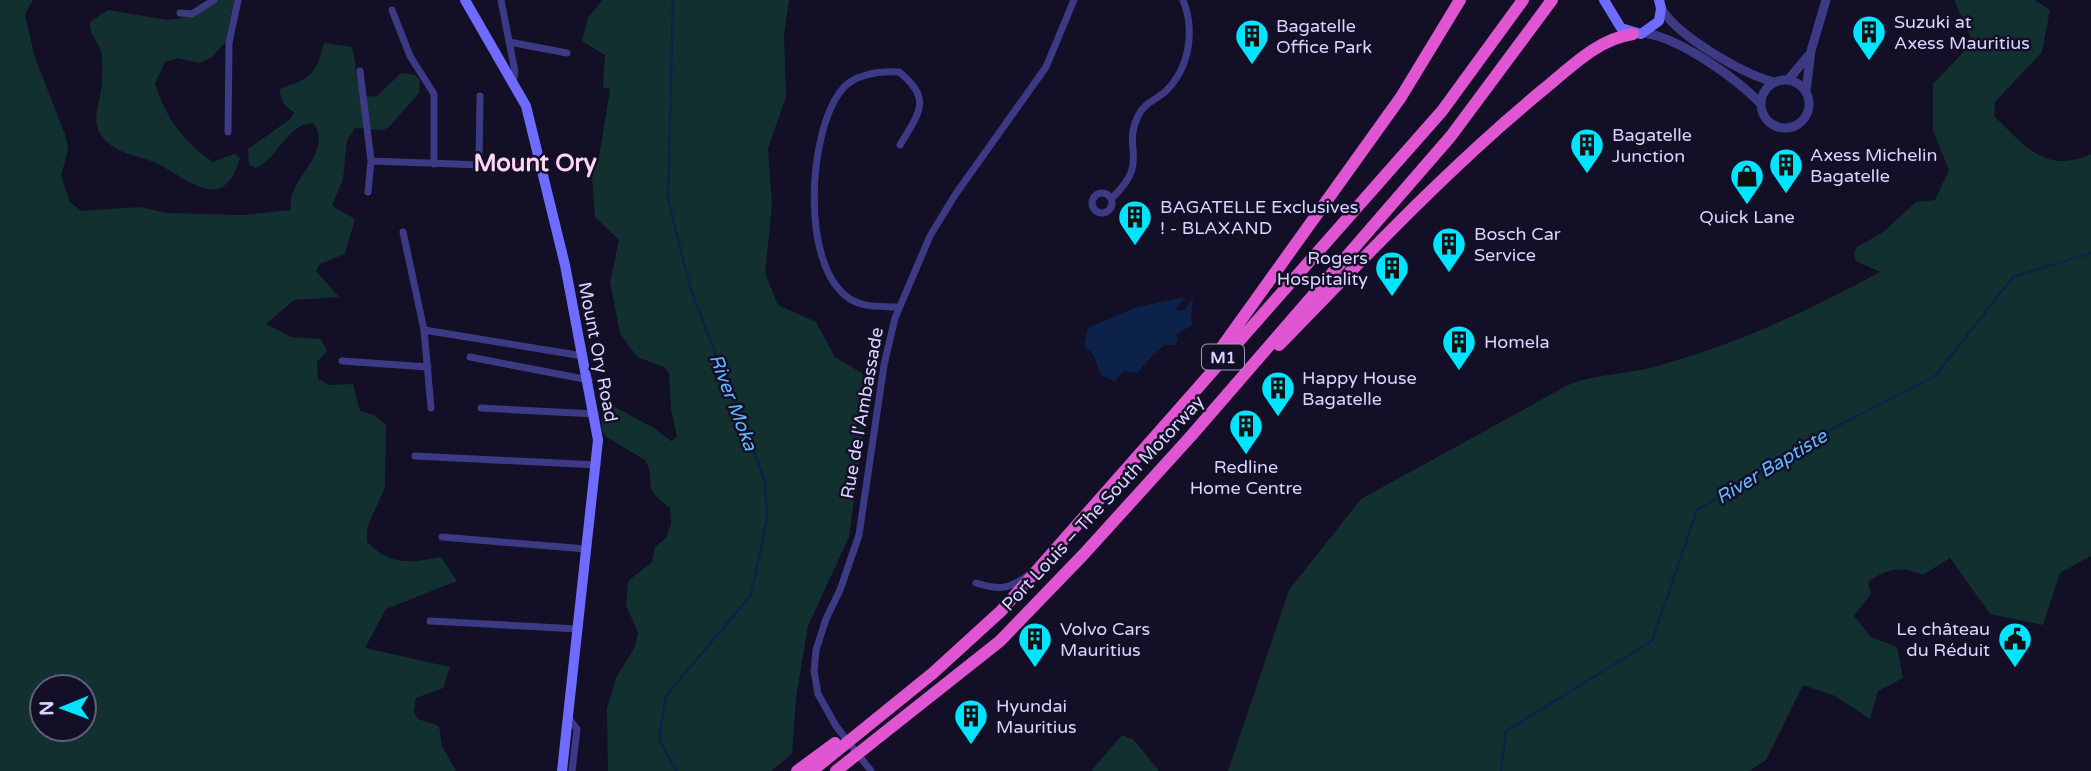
<svg xmlns="http://www.w3.org/2000/svg" width="2091" height="771" font-family="'Varela Round',sans-serif">
<rect width="100%" height="100%" fill="#130f26"/>
<path fill="#12302f" fill-rule="evenodd" d="M 0,0 L 33,0 L 25,14 L 34,55 L 66,137 L 68,150 L 61,176 L 70,202 L 81,211 L 140,207 L 167,213 L 243,215 L 291,210 C 285,179 334,155 314,124 C 289,120 277,160 256,168 L 249,165 L 248,149 L 289,120 L 294,113 L 283,103 L 279,89 C 311,78 316,75 324,43 L 352,47 C 356,60 356,87 363,97 L 377,96 L 401,73 L 415,75 L 420,80 L 419,93 L 389,127 L 383,130 L 355,128 L 347,141 L 343,179 L 332,206 L 355,219 L 345,254 L 320,264 L 316,271 L 339,297 L 294,300 L 266,324 L 291,337 L 321,339 L 327,351 L 317,362 L 318,379 L 330,385 L 353,384 L 360,411 L 374,415 L 386,425 L 385,487 L 367,528 L 367,542 C 391,566 409,563 441,557 L 457,581 L 386,609 L 365,648 L 450,667 L 443,688 L 416,698 L 414,712 L 418,719 L 439,726 L 442,746 L 456,771 L 0,771 ZM 42,687 L 84,687 L 84,729 L 42,729 Z
M 215,0 L 234,0 L 226,41 L 212,57 L 199,63 L 178,58 L 165,62 L 155,83 C 165,117 184,143 213,162 L 234,154 L 240,158 C 224,215 189,180 158,164 C 138,154 116,156 101,135 C 90,119 101,101 102,83 C 102,74 103,60 101,51 C 97,40 89,34 90,22 L 108,10 L 167,20 L 191,17 Z
M 602,0 L 789,0 L 784,36 L 786,97 L 768,148 L 772,205 L 765,273 L 778,305 L 816,322 L 835,357 L 862,373 L 868,395 L 849,537 L 808,626 L 796,698 L 792,754 L 771,771 L 608,771 L 607,708 L 616,678 L 635,647 L 638,633 L 626,605 L 628,581 L 652,562 L 655,547 L 666,538 L 671,524 L 670,508 C 637,483 659,486 645,460 L 605,436 L 602,430 L 602,400 L 654,428 L 671,441 L 677,437 L 671,409 L 669,373 L 664,367 L 637,357 L 620,333 L 610,282 L 619,240 L 595,217 L 592,178 L 599,157 L 610,89 L 603,87 L 605,55 L 582,41 L 588,18 Z
M 1954,0 L 2035,0 L 2050,10 L 2042,52 L 1995,102 L 1994,116 C 2024,145 2046,175 2091,154 L 2091,556 L 2060,573 L 2043,625 L 1990,614 L 1950,558 L 1923,575 C 1900,566 1888,568 1868,582 L 1871,594 L 1854,616 L 1871,637 L 1897,647 L 1903,678 L 1878,691 L 1870,719 L 1835,696 L 1803,685 L 1766,760 L 1749,771 L 1228,771 L 1289,590 L 1361,499 L 1568,385 C 1597,373 1627,375 1657,366 C 1740,343 1805,312 1880,272 L 1856,261 L 1854,253 L 1857,247 L 1882,233 L 1916,202 L 1935,200 L 1949,170 L 1933,131 L 1933,84 L 1973,42 Z
M 1122,735 L 1134,740 L 1159,771 L 1091,771 Z"/>
<path fill="#0c2248" d="M 1185,297 L 1175,311 L 1184,310 L 1193,299 L 1191,320 L 1193,324 L 1176,335 L 1178,339 L 1175,345 L 1164,345 C 1154,355 1146,361 1138,373 L 1124,371 L 1114,381 L 1101,375 L 1093,354 L 1084,346 L 1088,328 L 1137,307 Z"/>
<g fill="none" stroke-linecap="round" stroke-linejoin="round">
<path stroke="#0c2248" stroke-width="2.5" d="M 673,0 L 668,199 L 691,290 L 765,481 L 767,520 L 751,595 L 666,696 L 659,740 L 677,771
M 1501,771 L 1506,731 L 1652,641 L 1697,510 L 1836,427 L 1935,376 L 2013,277 L 2091,253"/>
<path stroke="#3d3a85" stroke-width="7" d="M 501,0 L 515,72 L 513,82
M 392,10 L 410,56 L 434,94 L 434,164
M 180,13 L 192,14 L 214,0
M 509,42 L 567,53
M 360,71 L 371,161 L 368,192
M 228,132 L 229,43 L 238,0
M 371,161 L 541,167
M 479,166 L 480,96
M1092 203a10 10 0 1 1 20 0a10 10 0 1 1-20 0Z
M 1111,199 C 1152,160 1121,151 1138,116 C 1144,103 1156,100 1166,91 C 1190,67 1195,30 1183,0
M 403,232 L 424,330 L 431,408
M 898,307 C 882,306 864,308 850,299 C 800,267 808,135 840,92 C 852,74 879,71 899,72 C 933,99 919,113 900,145
M 424,330 L 583,356
M 470,357 L 589,380
M 342,361 L 428,367
M 481,408 L 595,414
M 415,456 L 597,465
M 442,537 L 586,549
M 976,583 C 998,590 1008,590 1027,576
M 430,621 L 578,629
M 568,717 L 577,729 L 572,771
M 871,771 L 836,726 L 818,694 L 814,671 L 816,650 L 826,619 L 840,590 L 859,535 L 884,365 L 895,318 L 930,236 L 955,195 L 1046,67 L 1074,0"/>
<path stroke="#3d3a85" stroke-width="9" d="M 1661,8 C 1677,36 1743,74 1774,82
M 1644,33 C 1680,38 1736,78 1761,104
M1761 104a24 24 0 1 1 48 0a24 24 0 1 1-48 0Z
M 1788,80 L 1808,56
M 1806,91 L 1811,51 L 1826,0"/>
<path stroke="#6f6bff" stroke-width="10" d="M 465,0 L 526,106 L 565,265 L 598,440 L 562,771
M 1604,0 L 1621,28 L 1641,34 L 1659,21 L 1661,8 L 1659,0"/>
<path stroke="#e055d1" stroke-width="12" d="M 1279,345 C 1365,257 1449,167 1544,89 C 1571,67 1598,39 1633,34
M 1219,351 L 1401,97 L 1460,0
M 797,771 L 835,743
M 812,771 L 933,673 L 1001,611 L 1442,111 L 1523,0
M 836,771 L 1000,641 L 1083,555 L 1191,436 L 1451,136 L 1552,0"/>
</g>
<defs>
<g id="building-pin" transform="scale(1.75)"><path d="M0 17L-7.5 6A9.5 9.5 0 1 1 7.5 6Z" fill="#00e5ff" stroke="#130f26"/><path d="M-4-6H4V6H1V3H-1V6H-4ZM-2.5-4.3h1.7v1.8h-1.7ZM.8-4.3h1.7v1.8H.8ZM-2.5-1h1.7V.8h-1.7ZM.8-1h1.7V.8H.8Z" fill="#111"/></g>
<g id="shop-pin" transform="scale(1.75)"><path d="M0 17L-7.5 6A9.5 9.5 0 1 1 7.5 6Z" fill="#00e5ff" stroke="#130f26"/><path d="M-5-2.5h2.3a2.7 3.5 0 0 1 5.4 0H5L5.5 6h-11ZM-1.5-2.5h3a1.5 2.3 0 0 0-3 0Z" fill="#111"/></g>
<g id="civic-pin" transform="scale(1.75)"><path d="M0 17L-7.5 6A9.5 9.5 0 1 1 7.5 6Z" fill="#00e5ff" stroke="#130f26"/><path d="M-.6-6.5H3V-4.5H.6V-3L4-1V1h2V6H-6V1h2V-1L-.6-3ZM-1.2 2.5V6h2.4V2.5Z" fill="#111"/></g>
</defs>
<g fill-rule="evenodd">
<use href="#building-pin" x="1869" y="32"/>
<use href="#building-pin" x="1252" y="36"/>
<use href="#building-pin" x="1587" y="145"/>
<use href="#building-pin" x="1786" y="165"/>
<use href="#shop-pin" x="1747" y="176"/>
<use href="#building-pin" x="1135" y="217"/>
<use href="#building-pin" x="1449" y="244"/>
<use href="#building-pin" x="1392" y="268"/>
<use href="#building-pin" x="1459" y="342"/>
<use href="#building-pin" x="1278" y="388"/>
<use href="#building-pin" x="1246" y="426"/>
<use href="#building-pin" x="1035" y="639"/>
<use href="#civic-pin" x="2015" y="639"/>
<use href="#building-pin" x="971" y="716"/>
</g>
<g text-anchor="middle" stroke-width="5" stroke-linejoin="round" paint-order="stroke">
<rect fill="#130f26" stroke="#9e99be" stroke-width="2" x="1202" y="344.5" width="42" height="25" rx="5"/>
<g font-size="16" font-weight="bold" fill="#d9d4ff">
<text x="1223" y="363">M1</text>
</g>
<g font-size="18" fill="#d9d4ff" stroke="#130f26" text-anchor="start">
<text x="1894" y="28">Suzuki at<tspan x="1894" dy="21">Axess Mauritius</tspan></text>
<text x="1276" y="32">Bagatelle<tspan x="1276" dy="21">Office Park</tspan></text>
<text x="1612" y="141">Bagatelle<tspan x="1612" dy="21">Junction</tspan></text>
<text x="1810" y="161">Axess Michelin<tspan x="1810" dy="21">Bagatelle</tspan></text>
<text x="1160" y="213">BAGATELLE Exclusives<tspan x="1160" dy="21">! - BLAXAND</tspan></text>
<text x="1747" y="223" text-anchor="middle">Quick Lane</text>
<text x="1474" y="240">Bosch Car<tspan x="1474" dy="21">Service</tspan></text>
<text x="1368" y="264" text-anchor="end">Rogers<tspan x="1368" dy="21">Hospitality</tspan></text>
<text x="1484" y="348">Homela</text>
<text x="1302" y="384">Happy House<tspan x="1302" dy="21">Bagatelle</tspan></text>
<text x="1246" y="473" text-anchor="middle">Redline<tspan x="1246" dy="21">Home Centre</tspan></text>
<text x="1060" y="635">Volvo Cars<tspan x="1060" dy="21">Mauritius</tspan></text>
<text x="1990" y="635" text-anchor="end">Le château<tspan x="1990" dy="21">du Réduit</tspan></text>
<text x="996" y="712">Hyundai<tspan x="996" dy="21">Mauritius</tspan></text>
</g>
<g font-size="18" fill="#d9d4ff" stroke="#130f26">
<text transform="translate(598 352) rotate(79)" y="6">Mount Ory Road</text>
<text transform="translate(862 413) rotate(-80)" y="6">Rue de l'Ambassade</text>
<text transform="translate(1103 503) rotate(-47)" y="6">Port Louis – The South Motorway</text>
</g>
<g font-size="19" font-style="italic" fill="#62b6ff" stroke="#130f26">
<text transform="translate(734 402) rotate(69)" y="7">River Moka</text>
<text transform="translate(1771 466) rotate(-31)" y="7">River Baptiste</text>
</g>
<g font-size="24" font-weight="bold" fill="#ffd6f0" stroke="#130f26">
<text x="535" y="171">Mount Ory</text>
</g>
</g>
<g transform="translate(63 708) rotate(269)"><circle r="33" fill="#130f26" stroke="#625e7d" stroke-width="2"/>
<path d="M0-5L12 26L0 18L-12 26Z" fill="#00e5ff"/>
<text y="-10" font-size="19" font-weight="bold" text-anchor="middle" fill="#d9d4ff">N</text>
</g>
</svg>
